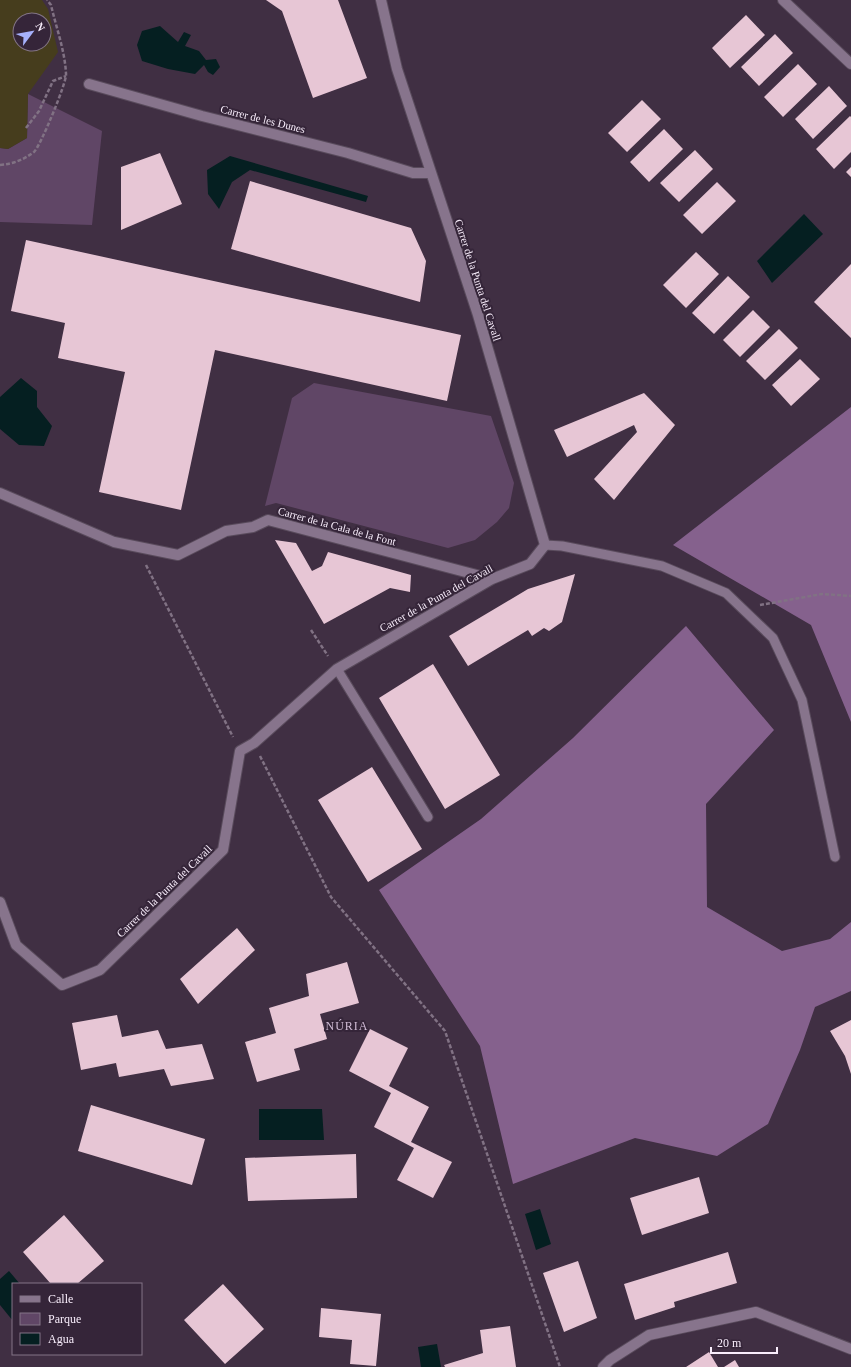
<svg xmlns="http://www.w3.org/2000/svg" width="851" height="1367" font-family="'Times New Roman',serif">
<rect width="100%" height="100%" fill="#402f43"/>
<path fill="#604666" d="M 28,94 L 102,131 L 92,225 L 0,222 L 0,148 L 8,149 L 27,138 Z
M 314,383 L 491,416 L 514,483 L 509,508 L 497,522 L 475,540 L 448,548 L 276,503 L 265,506 L 292,398 Z"/>
<path fill="#85618d" d="M 851,407 L 851,722 L 811,625 L 673,545 Z
M 686,626 L 774,730 L 706,804 L 707,907 L 782,951 L 830,939 L 851,922 L 851,991 L 815,1007 L 800,1050 L 768,1124 L 717,1156 L 635,1138 L 513,1184 L 480,1046 L 379,890 L 481,819 L 573,738 Z"/>
<path fill="#463d1d" fill-rule="evenodd" d="M 0,0 L 42,0 L 48,9 L 58,52 L 28,94 L 27,138 L 8,149 L 0,148 ZM 20,20 L 44,20 L 44,44 L 20,44 Z"/>
<path fill="#051f21" d="M 160,26 L 178,42 L 184,32 L 191,35 L 185,46 L 199,51 L 206,60 L 216,59 L 220,67 L 213,75 L 208,72 L 204,65 L 195,74 L 168,69 L 142,61 L 137,45 L 142,31 Z
M 230,156 L 368,196 L 366,202 L 250,170 L 232,182 L 219,209 L 208,194 L 207,170 Z
M 804,214 L 823,234 L 772,283 L 757,261 Z
M 21,378 L 37,391 L 37,407 L 52,426 L 44,446 L 19,445 L 0,429 L 0,397 Z
M 259,1109 L 322,1109 L 324,1140 L 259,1140 Z
M 540,1209 L 551,1244 L 536,1250 L 525,1214 Z
M 9,1271 L 20,1284 L 13,1284 L 13,1321 L 0,1305 L 0,1279 Z
M 437,1344 L 441,1367 L 421,1367 L 418,1347 Z"/>
<path fill="#e7c6d5" d="M 266,0 L 338,0 L 367,78 L 313,98 L 282,11 Z
M 746,15 L 765,35 L 730,68 L 712,48 Z
M 775,34 L 793,53 L 759,86 L 741,67 Z
M 798,64 L 817,84 L 783,117 L 764,97 Z
M 829,86 L 847,106 L 813,139 L 795,119 Z
M 642,100 L 661,119 L 627,152 L 608,133 Z
M 850,116 L 851,117 L 851,152 L 834,169 L 816,149 Z
M 664,129 L 683,149 L 649,182 L 630,162 Z
M 695,150 L 713,169 L 679,202 L 660,183 Z
M 160,153 L 182,204 L 121,230 L 121,167 Z
M 851,167 L 851,177 L 846,172 Z
M 250,181 L 411,228 L 426,261 L 420,302 L 231,249 Z
M 717,182 L 736,201 L 702,234 L 683,215 Z
M 26,240 L 461,335 L 447,401 L 215,350 L 181,510 L 99,492 L 125,372 L 58,358 L 65,323 L 11,311 Z
M 696,252 L 719,274 L 686,308 L 663,285 Z
M 851,264 L 851,338 L 814,302 Z
M 728,276 L 750,297 L 714,334 L 692,313 Z
M 753,310 L 770,327 L 740,357 L 723,340 Z
M 779,329 L 798,348 L 765,380 L 746,361 Z
M 800,359 L 820,379 L 791,406 L 772,385 Z
M 644,393 L 675,425 L 614,500 L 594,479 L 637,432 L 634,425 L 567,457 L 554,430 Z
M 275,540 L 296,543 L 312,571 L 322,566 L 328,552 L 411,575 L 410,592 L 390,588 L 324,624 Z
M 575,574 L 562,622 L 549,631 L 544,628 L 532,636 L 528,630 L 468,666 L 449,636 L 528,589 Z
M 433,664 L 500,775 L 445,809 L 379,698 Z
M 372,767 L 422,849 L 368,882 L 318,800 Z
M 237,928 L 255,950 L 198,1004 L 180,979 Z
M 347,962 L 359,1003 L 320,1014 L 327,1039 L 294,1049 L 300,1070 L 257,1082 L 245,1042 L 276,1033 L 269,1008 L 309,996 L 306,974 Z
M 117,1015 L 122,1037 L 158,1030 L 166,1049 L 202,1044 L 214,1079 L 171,1086 L 164,1069 L 119,1077 L 116,1063 L 81,1070 L 72,1023 Z
M 851,1020 L 851,1074 L 845,1056 L 830,1031 Z
M 370,1029 L 408,1048 L 389,1086 L 429,1107 L 411,1142 L 452,1162 L 433,1198 L 397,1180 L 414,1148 L 374,1127 L 391,1093 L 349,1071 Z
M 91,1105 L 205,1139 L 192,1185 L 78,1151 Z
M 356,1154 L 357,1198 L 248,1201 L 245,1158 Z
M 699,1177 L 709,1213 L 642,1235 L 630,1198 Z
M 64,1215 L 104,1261 L 77,1284 L 51,1284 L 23,1252 Z
M 728,1252 L 737,1283 L 674,1302 L 675,1307 L 635,1320 L 624,1284 Z
M 578,1261 L 597,1318 L 564,1332 L 543,1273 Z
M 223,1284 L 264,1329 L 225,1364 L 184,1320 Z
M 321,1308 L 381,1314 L 376,1366 L 350,1364 L 352,1340 L 319,1337 Z
M 510,1326 L 516,1367 L 445,1367 L 444,1365 L 483,1353 L 480,1330 Z
M 709,1352 L 718,1367 L 686,1367 Z
M 735,1360 L 739,1367 L 724,1367 Z"/>
<g fill="none" stroke-linecap="round" stroke-linejoin="round">
<g stroke="#594b5c" stroke-width="11">
<path id="lane" d="M 545,545 L 562,546 L 662,566 L 726,593 L 773,638 L 802,700 L 835,857
M 337,669 L 428,817"/>
</g>
<g stroke="#594b5c" stroke-width="12">
<path id="street" d="M 89,84 L 202,116 L 348,153 L 413,173 L 431,173
M 0,493 L 114,542 L 178,555 L 226,531 L 253,527 L 268,520 L 492,579
M 0,902 L 16,945 L 62,985 L 100,970 L 223,850 L 240,751 L 254,743 L 337,669 L 492,579 L 530,564 L 545,545 L 478,315 L 397,69 L 381,0
M 603,1367 L 610,1360 L 649,1335 L 756,1312 L 851,1349"/>
</g>
<g stroke="#594b5c" stroke-width="12">
<path id="secondary" d="M 783,0 L 851,64"/>
</g>
<path stroke="#817284" stroke-width="2.5" stroke-dasharray="4 2" stroke-linecap="butt" d="M 26,128 L 39,111 L 53,81 L 66,76
M 0,165 C 13,164 23,160 34,152 C 40,147 67,82 66,74 C 65,51 56,27 51,5 L 47,0
M 146,565 L 233,737
M 760,605 L 822,594 L 851,596
M 311,630 L 328,656
M 260,756 L 331,897 L 445,1031 L 560,1367"/>
<use href="#lane" stroke="#87748c" stroke-width="9"/>
<use href="#street" stroke="#87748c" stroke-width="10"/>
<use href="#secondary" stroke="#87748c" stroke-width="10"/>
</g>
<g text-anchor="middle" stroke-width="4" stroke-linejoin="round" paint-order="stroke">
<g font-size="11" fill="#f9eefc" stroke="#352539">
<text transform="translate(263 119) rotate(14)" y="4">Carrer de les Dunes</text>
<text transform="translate(478 280) rotate(72)" y="4">Carrer de la Punta del Cavall</text>
<text transform="translate(337 526) rotate(15)" y="4">Carrer de la Cala de la Font</text>
<text transform="translate(436 598) rotate(-29)" y="4">Carrer de la Punta del Cavall</text>
<text transform="translate(164 891) rotate(-44)" y="4">Carrer de la Punta del Cavall</text>
</g>
<g font-size="12" letter-spacing="1" fill="#cfbad4" stroke="#352539">
<text x="347" y="1030">NÚRIA</text>
</g>
</g>
<rect x="12" y="1283" width="130" height="72" fill="#352539" stroke="#837587"/>
<rect x="20" y="1296" width="20" height="6" fill="#87748c" stroke="#837587"/>
<text x="48" y="1303" font-size="12" fill="#f9eefc">Calle</text>
<rect x="20" y="1313" width="20" height="12" fill="#604666" stroke="#837587"/>
<text x="48" y="1323" font-size="12" fill="#f9eefc">Parque</text>
<rect x="20" y="1333" width="20" height="12" fill="#051f21" stroke="#837587"/>
<text x="48" y="1343" font-size="12" fill="#f9eefc">Agua</text>
<g transform="translate(32 32) rotate(58)"><circle r="19" fill="#352539" stroke="#837587"/>
<path d="M0-3L7 15L0 10L-7 15Z" fill="#a6b1fc"/>
<text y="-6" font-size="11" font-weight="bold" text-anchor="middle" fill="#f9eefc">N</text>
</g>
<path d="M711 1347v6h66v-6" fill="none" stroke="#f9eefc" stroke-width="2"/>
<text x="717" y="1347" font-size="12" fill="#f9eefc" stroke="#352539" stroke-width="3" paint-order="stroke">20 m</text>
</svg>
